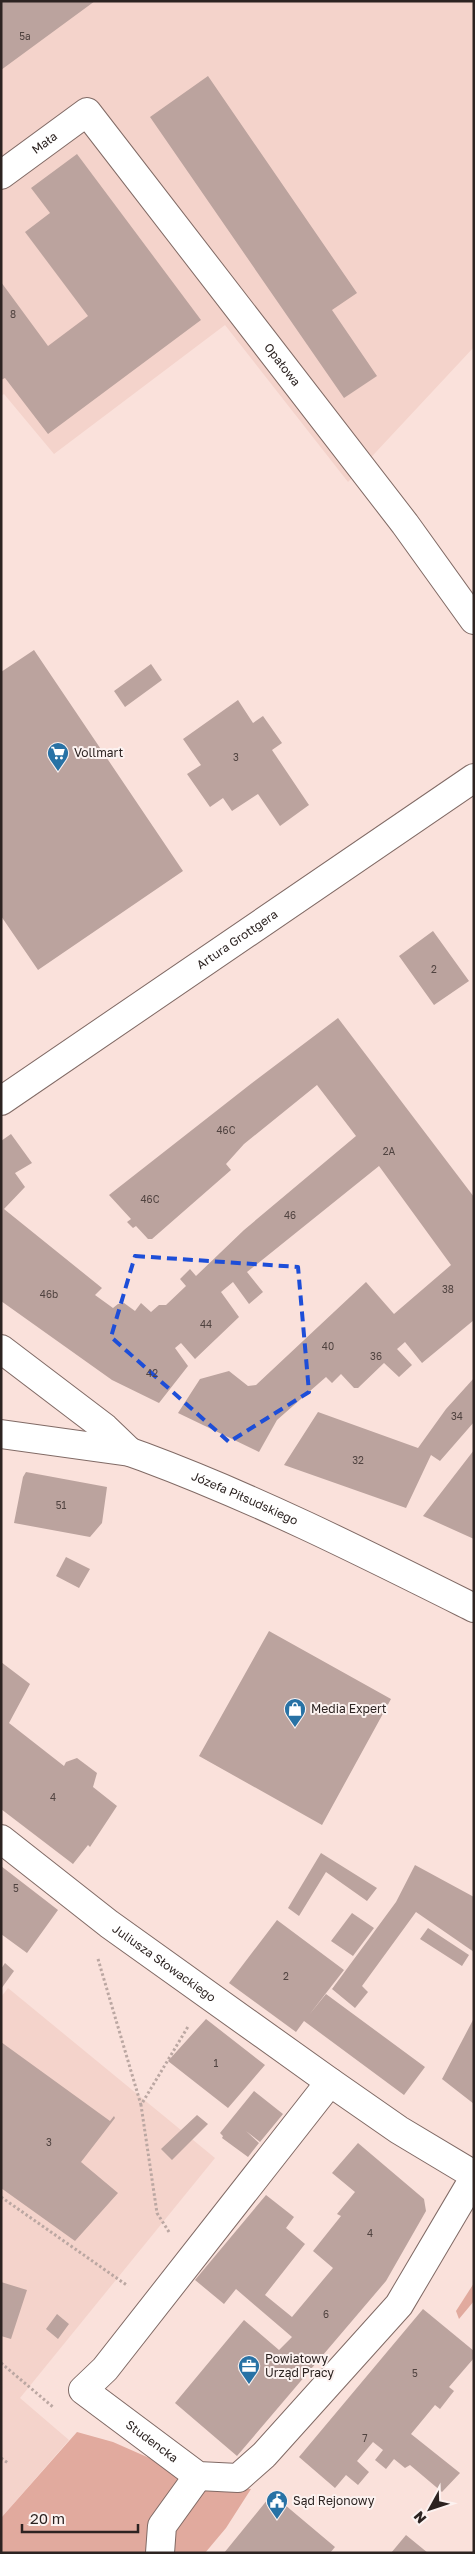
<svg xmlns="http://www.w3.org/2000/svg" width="475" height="2554" font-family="'Golos Text',sans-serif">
<rect width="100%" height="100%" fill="#fae1db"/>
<path fill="#f4d3cb" d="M 1,1 L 474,1 L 474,347 L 348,482 L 225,325 L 54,454 L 4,394 L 1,396 Z
M 8,1988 L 215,2158 L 20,2398 L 69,2440 L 1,2518 L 1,1997 Z"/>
<path fill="#e1aa9e" d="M 474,2283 L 474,2301 L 459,2319 L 456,2311 Z
M 77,2432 L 113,2442 L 213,2486 L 251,2489 L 226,2528 L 205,2553 L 1,2553 L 1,2518 Z"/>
<path fill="#bba39e" d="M 1,1 L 95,1 L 1,70 Z
M 208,76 L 357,293 L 332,310 L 377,376 L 344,398 L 150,117 Z
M 77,154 L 201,320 L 48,434 L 5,378 L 1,380 L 1,282 L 48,346 L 88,316 L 25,232 L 50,213 L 31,188 Z
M 34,650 L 183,871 L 38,970 L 1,916 L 1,672 Z
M 151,664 L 162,680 L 125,707 L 114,691 Z
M 238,700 L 253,723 L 263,716 L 282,743 L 272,750 L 309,805 L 280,826 L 258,794 L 232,811 L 223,798 L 210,807 L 187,774 L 201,765 L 183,739 Z
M 433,931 L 469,981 L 434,1005 L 399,956 Z
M 338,1018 L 474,1197 L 474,1320 L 422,1363 L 405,1342 L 397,1349 L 412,1365 L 399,1377 L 384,1363 L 358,1388 L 354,1388 L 341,1374 L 332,1383 L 326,1377 L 277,1420 L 259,1452 L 178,1413 L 200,1379 L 229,1371 L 248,1386 L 256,1385 L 366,1282 L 394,1314 L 451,1265 L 379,1166 L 247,1272 L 263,1292 L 249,1304 L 233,1282 L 221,1292 L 239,1317 L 195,1359 L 181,1343 L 175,1348 L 188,1366 L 159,1403 L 112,1380 L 1,1301 L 1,1141 L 11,1134 L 32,1163 L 15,1173 L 25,1187 L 4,1209 L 102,1288 L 95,1295 L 113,1308 L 118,1304 L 124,1303 L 135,1311 L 141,1303 L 151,1312 L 159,1305 L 166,1305 L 186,1286 L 180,1279 L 190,1269 L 196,1276 L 244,1230 L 356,1136 L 317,1085 L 244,1144 L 226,1164 L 231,1170 L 152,1239 L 148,1239 L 136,1226 L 133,1228 L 127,1222 L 131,1219 L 109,1195 L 252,1083 Z
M 474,1378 L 474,1422 L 440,1461 L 431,1455 L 406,1508 L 284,1465 L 318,1412 L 418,1448 L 446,1409 Z
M 474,1450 L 474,1539 L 423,1516 Z
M 26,1472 L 107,1487 L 102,1523 L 90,1537 L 14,1523 L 23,1477 Z
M 66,1557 L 90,1569 L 79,1588 L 56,1576 Z
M 269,1631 L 391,1699 L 322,1825 L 199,1756 Z
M 1,1662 L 30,1684 L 9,1723 L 64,1766 L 66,1762 L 77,1758 L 97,1773 L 93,1787 L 117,1806 L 90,1847 L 88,1845 L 73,1864 L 1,1809 Z
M 321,1853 L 377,1888 L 367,1901 L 326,1872 L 299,1916 L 288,1908 Z
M 415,1865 L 474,1897 L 474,1952 L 416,1912 L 362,1986 L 368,1992 L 355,2008 L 332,1989 L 396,1902 Z
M 1,1866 L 58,1910 L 27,1953 L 1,1934 Z
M 352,1913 L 374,1928 L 353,1956 L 331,1941 Z
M 277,1920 L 344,1970 L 309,2015 L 326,1994 L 425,2067 L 404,2095 L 304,2021 L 296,2032 L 229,1983 Z
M 428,1928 L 469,1955 L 462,1966 L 420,1939 Z
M 5,1963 L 14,1971 L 1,1989 L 1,1969 Z
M 474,2018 L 474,2104 L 442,2079 Z
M 206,2019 L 265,2065 L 228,2108 L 168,2061 Z
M 1,2042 L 110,2121 L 114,2116 L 115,2118 L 81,2162 L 118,2193 L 75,2241 L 1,2188 Z
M 254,2091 L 283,2114 L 260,2142 L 246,2131 L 259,2143 L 248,2157 L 222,2138 L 223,2136 L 220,2133 Z
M 197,2115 L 208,2124 L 172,2160 L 161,2149 Z
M 358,2143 L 424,2199 L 426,2211 L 386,2281 L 237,2456 L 175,2403 L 244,2320 L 279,2350 L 292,2337 L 236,2289 L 224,2304 L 195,2280 L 266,2195 L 294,2217 L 286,2228 L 305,2244 L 265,2295 L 292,2317 L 333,2268 L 313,2251 L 341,2216 L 337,2214 L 355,2192 L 332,2173 Z
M 1,2282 L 27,2290 L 11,2339 L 1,2336 Z
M 423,2309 L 474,2351 L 474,2358 L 449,2387 L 454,2391 L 440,2409 L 435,2405 L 411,2434 L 460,2473 L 442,2492 L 410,2465 L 405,2468 L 394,2459 L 386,2469 L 375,2460 L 383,2450 L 373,2442 L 357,2461 L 369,2472 L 358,2485 L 346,2475 L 335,2488 L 299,2457 Z
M 57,2314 L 69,2324 L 58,2339 L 46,2329 Z
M 272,2494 L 335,2547 L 330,2553 L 224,2553 Z
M 406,2535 L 428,2553 L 391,2553 Z"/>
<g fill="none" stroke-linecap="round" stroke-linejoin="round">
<g stroke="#806a65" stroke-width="30">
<g id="minor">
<path id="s1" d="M 1,175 L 87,112 L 405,524 L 474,620"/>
<path id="s2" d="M 1,1839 L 109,1924 L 330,2082 L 399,2130 L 474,2175"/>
<path id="s3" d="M 330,2082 L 105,2369 L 83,2390 L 198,2476 L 238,2478 L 264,2455 L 399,2305 L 474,2178"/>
<path d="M 160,2553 L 162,2526 L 198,2476"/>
</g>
</g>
<g stroke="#806a65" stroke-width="30">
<g id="tertiary">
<path id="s4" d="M 1,1101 L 474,778"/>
<path d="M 1,1349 L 105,1428 L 130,1452"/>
<path id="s5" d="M 1,1434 L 130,1452 L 144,1457 C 257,1499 366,1554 474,1608"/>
</g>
</g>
<path stroke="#bba7a2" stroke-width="3" stroke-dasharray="2.5 2.5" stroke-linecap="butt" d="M 98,1959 L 141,2105
M 1,2197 L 128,2286
M 169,2232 L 157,2213 L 141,2105 L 189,2025
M 1,2363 L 53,2407
M 1,2458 L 8,2463"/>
<use href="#minor" stroke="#fff" stroke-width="28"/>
<use href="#tertiary" stroke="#fff" stroke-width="28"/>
</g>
<path fill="none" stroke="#1d4ed8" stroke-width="4" stroke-dasharray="10 6" stroke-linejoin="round" d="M 135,1256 L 298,1267 L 309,1392 L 229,1442 L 111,1337 Z"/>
<defs>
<g id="supermarket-pin" transform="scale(1.125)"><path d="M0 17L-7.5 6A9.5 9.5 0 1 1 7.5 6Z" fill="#2872a5" stroke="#fcf2f0"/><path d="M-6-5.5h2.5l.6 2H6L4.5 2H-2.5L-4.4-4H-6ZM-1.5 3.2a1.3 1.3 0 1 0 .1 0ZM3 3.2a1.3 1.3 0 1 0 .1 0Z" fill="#fff"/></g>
<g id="shop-pin" transform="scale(1.125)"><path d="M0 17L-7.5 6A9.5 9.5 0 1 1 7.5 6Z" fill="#2872a5" stroke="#fcf2f0"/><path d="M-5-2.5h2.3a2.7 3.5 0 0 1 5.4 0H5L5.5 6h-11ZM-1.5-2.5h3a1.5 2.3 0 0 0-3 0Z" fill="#fff"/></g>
<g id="office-pin" transform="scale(1.125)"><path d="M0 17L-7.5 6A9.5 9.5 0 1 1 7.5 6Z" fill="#2872a5" stroke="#fcf2f0"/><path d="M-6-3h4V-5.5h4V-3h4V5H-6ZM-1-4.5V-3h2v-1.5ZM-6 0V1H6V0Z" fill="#fff"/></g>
<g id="civic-pin" transform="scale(1.125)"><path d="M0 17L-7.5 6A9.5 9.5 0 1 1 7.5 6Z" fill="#2872a5" stroke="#fcf2f0"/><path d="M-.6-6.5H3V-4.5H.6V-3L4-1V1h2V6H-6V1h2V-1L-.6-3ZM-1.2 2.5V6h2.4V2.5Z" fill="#fff"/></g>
</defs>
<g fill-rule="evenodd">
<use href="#supermarket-pin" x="58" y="753"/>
<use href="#shop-pin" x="295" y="1709"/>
<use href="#office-pin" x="249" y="2366"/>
<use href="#civic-pin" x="277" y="2501"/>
</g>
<g text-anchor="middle" stroke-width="4" stroke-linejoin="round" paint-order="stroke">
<g font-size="10" fill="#504340">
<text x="25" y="40">5a</text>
<text x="13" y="318">8</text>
<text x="236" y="761">3</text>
<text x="434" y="973">2</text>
<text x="226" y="1134">46C</text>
<text x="389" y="1155">2A</text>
<text x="150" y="1203">46C</text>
<text x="290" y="1219">46</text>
<text x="448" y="1293">38</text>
<text x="49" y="1298">46b</text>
<text x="206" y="1328">44</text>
<text x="328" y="1350">40</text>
<text x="376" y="1360">36</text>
<text x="152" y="1377">42</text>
<text x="457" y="1420">34</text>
<text x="358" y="1464">32</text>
<text x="61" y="1509">51</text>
<text x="53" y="1801">4</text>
<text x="16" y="1892">5</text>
<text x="286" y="1980">2</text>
<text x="216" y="2067">1</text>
<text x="49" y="2146">3</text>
<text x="370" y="2237">4</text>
<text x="326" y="2318">6</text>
<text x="415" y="2377">5</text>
<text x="365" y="2442">7</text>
</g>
<g font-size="12" fill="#2c2321" stroke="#fcf2f0">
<text dy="4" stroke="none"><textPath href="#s1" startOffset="54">Mała</textPath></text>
<text dy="4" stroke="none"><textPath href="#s1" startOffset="426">Opałowa</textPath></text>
<text dy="4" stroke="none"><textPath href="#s4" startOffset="286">Artura Grottgera</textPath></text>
<text dy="4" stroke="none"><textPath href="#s5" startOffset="254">Józefa Piłsudskiego</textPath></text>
<text dy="4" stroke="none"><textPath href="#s2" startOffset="205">Juliusza Słowackiego</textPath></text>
<text dy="4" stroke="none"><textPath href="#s3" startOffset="481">Studencka</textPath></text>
</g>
<g font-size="12" fill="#2c2321" stroke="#fcf2f0" text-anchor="start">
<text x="74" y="757">Vollmart</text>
<text x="311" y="1713">Media Expert</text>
<text x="265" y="2363">Powiatowy<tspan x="265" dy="14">Urząd Pracy</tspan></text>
<text x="293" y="2505">Sąd Rejonowy</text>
</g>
</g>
<rect width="475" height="2554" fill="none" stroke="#2c2321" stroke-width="5"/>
<g transform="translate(430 2509) rotate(230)" stroke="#fcf2f0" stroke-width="4" paint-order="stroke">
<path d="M0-4L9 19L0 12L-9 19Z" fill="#2c2321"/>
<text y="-8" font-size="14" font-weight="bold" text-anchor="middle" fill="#2c2321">N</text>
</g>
<path d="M22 2524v8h116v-8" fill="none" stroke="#2c2321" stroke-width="2.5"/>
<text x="30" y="2524" font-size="15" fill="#2c2321" stroke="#fcf2f0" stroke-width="4" paint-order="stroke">20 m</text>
</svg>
